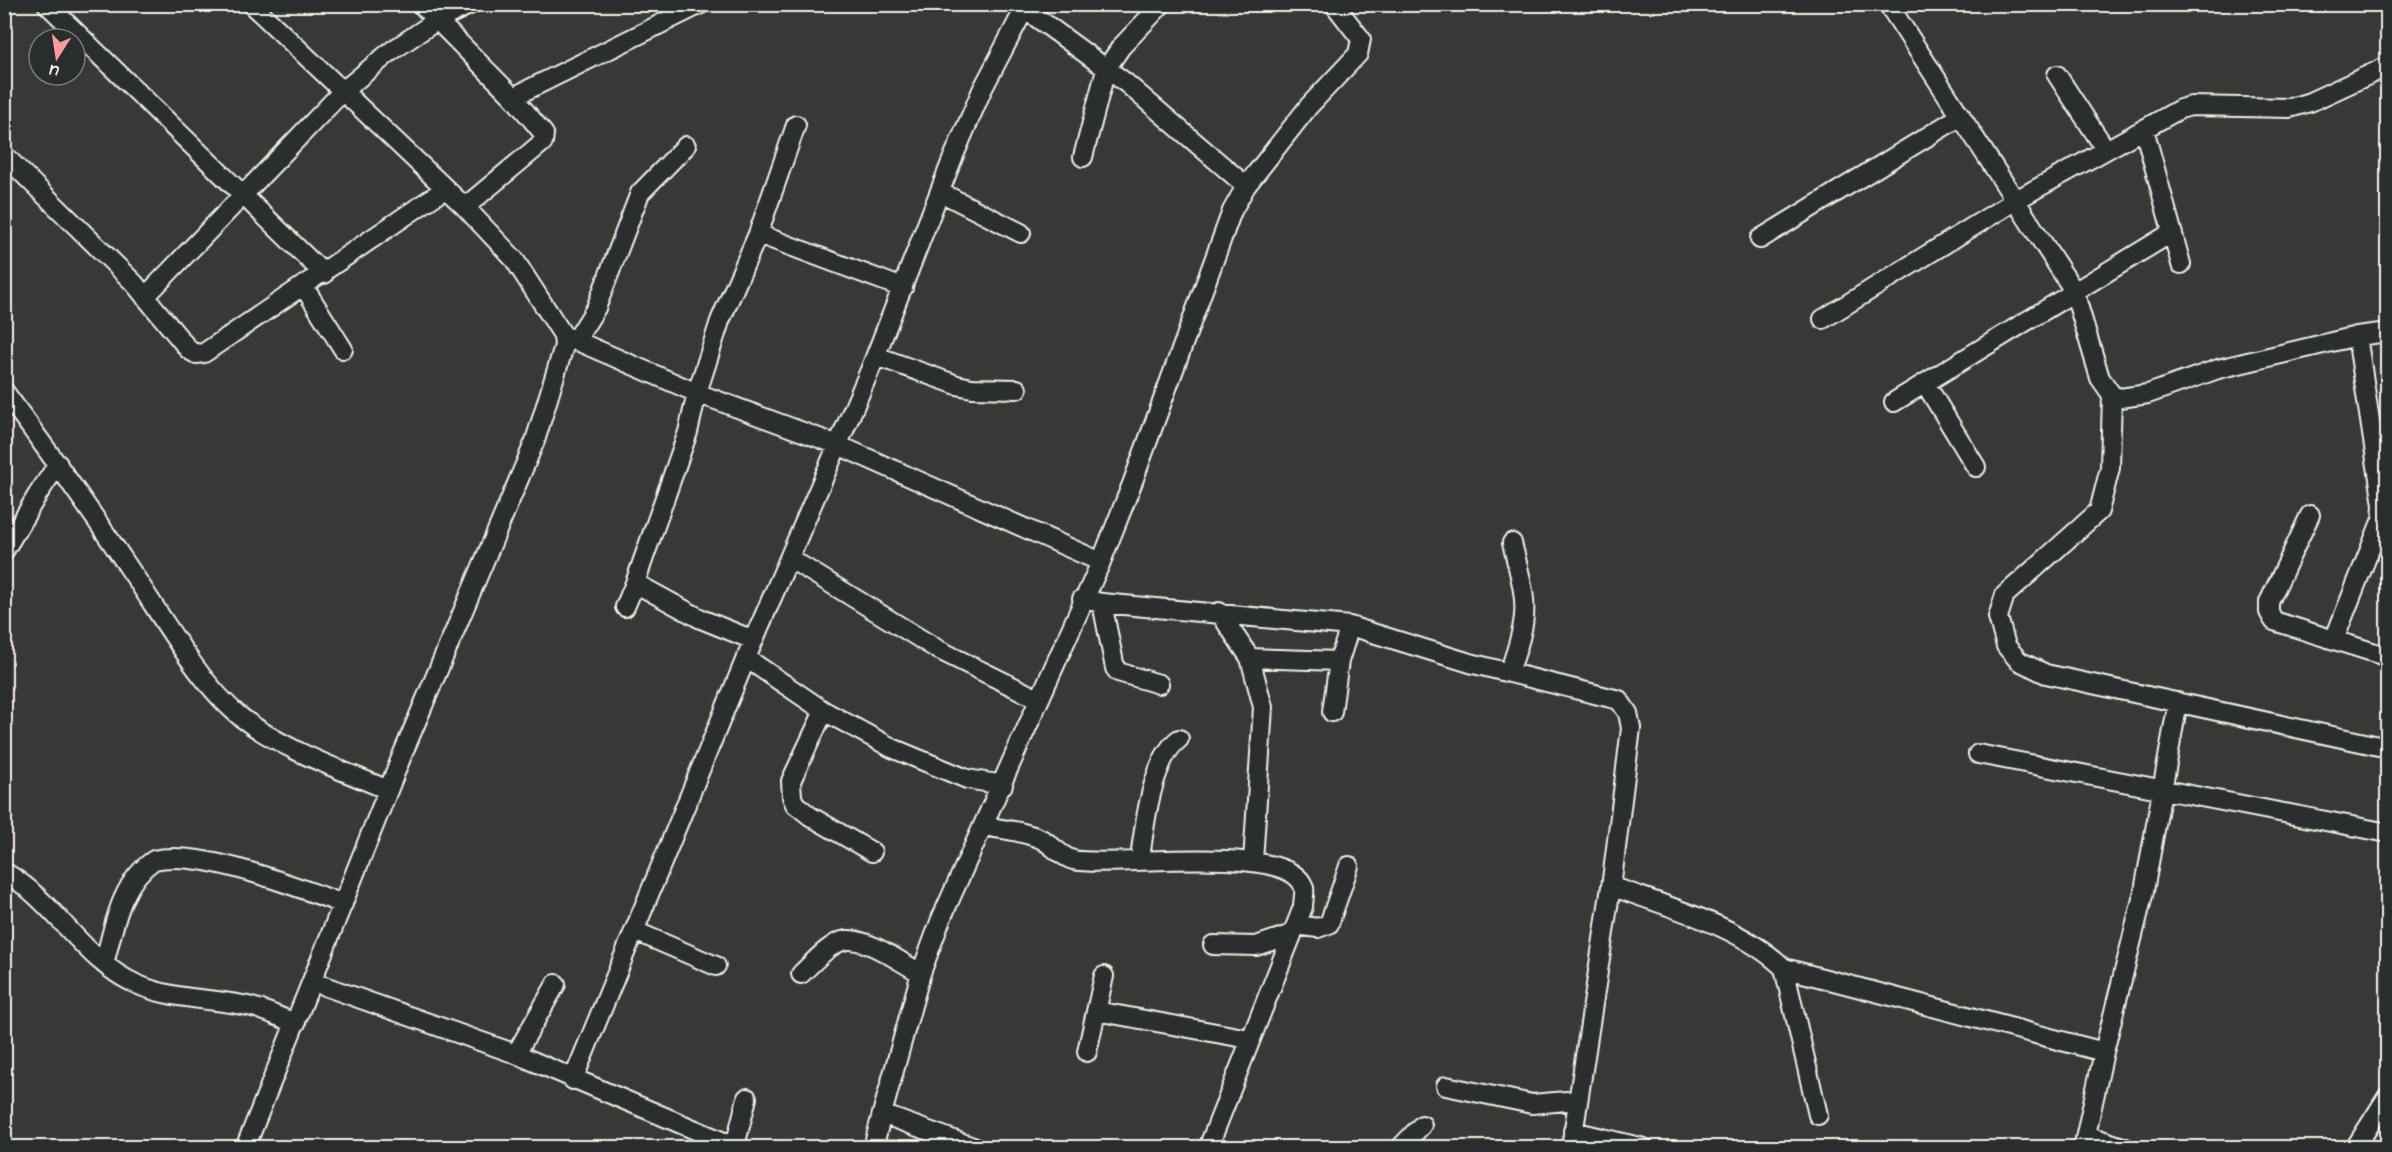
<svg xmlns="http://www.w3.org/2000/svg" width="2392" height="1152" font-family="'Architects Daughter',sans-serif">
<rect width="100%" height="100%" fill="#383836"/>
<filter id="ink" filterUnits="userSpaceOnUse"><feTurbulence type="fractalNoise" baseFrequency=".0167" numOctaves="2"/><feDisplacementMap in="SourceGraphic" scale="12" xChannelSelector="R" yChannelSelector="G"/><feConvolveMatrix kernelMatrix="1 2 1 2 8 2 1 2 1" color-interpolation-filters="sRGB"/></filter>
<g filter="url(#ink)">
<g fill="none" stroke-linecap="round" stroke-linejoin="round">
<g stroke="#f4f1e8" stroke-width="22">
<path id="minor" d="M 47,4 L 324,274
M 421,4 L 513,97 L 544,134 L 543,142 L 465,207
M 1018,4 L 1126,83 L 1246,186
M 1888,4 L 2074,291 L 2100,378 L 2112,395 L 2120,398 L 2148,394 L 2218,369 L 2357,336 L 2388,332
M 2057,75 L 2106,150
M 513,97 L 701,4
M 2144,129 L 2181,264
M 4,155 L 134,283 L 189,350 L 196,354 L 204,353 L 445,189
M 1083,157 L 1106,69 L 1121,47 L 1162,4
M 940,192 L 1021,233
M 758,234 L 903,288
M 1760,239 L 1961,116
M 304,287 L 343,349
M 145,297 L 343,91 L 390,52 L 436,21 L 471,4
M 1823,319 L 2016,200 L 2180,109 L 2191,106 L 2290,108 L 2310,102 L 2388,66
M 563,335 L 697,393 L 838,445 L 1101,562
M 576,340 L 596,308 L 640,193 L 686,146
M 876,356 L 957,385 L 972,388 L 1017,389
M 1925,383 L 1976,467
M 4,391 C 49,452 93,514 135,577 C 164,620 201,686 242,718 C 284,750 339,769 388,790
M 2112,395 L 2110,468 L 2099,511 L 2005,595 L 1998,617 L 2006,646 L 2019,661 L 2046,674 L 2388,748
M 1894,402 L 2171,233
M 2310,515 L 2269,602 L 2269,612 L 2274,621 L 2388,657
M 4,551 L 38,494 L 58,464
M 789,558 L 937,649 L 1038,699
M 635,583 L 688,432 L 697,393 L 720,321 L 758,234 L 796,125
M 1082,599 L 1102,603 L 1350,626 L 1470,663 L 1619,700 L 1628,713 L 1631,728 L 1612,880 L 1571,1148
M 1102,603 L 1115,668 L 1118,672 L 1159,684
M 625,607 L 635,583 L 701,619 L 753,640
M 1219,612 L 1250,658 L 1339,661 L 1350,626
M 2334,640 L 2382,519 L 2383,505 L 2357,336
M 746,658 L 824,711 L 892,748 L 967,779 L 1003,785
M 1250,658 L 1263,707 L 1253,862
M 1509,672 C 1531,612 1527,603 1512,543
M 824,711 L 791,781 L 792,797 L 795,804 L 810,816 L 872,852
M 1332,712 L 1339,661
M 1978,754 L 2388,833
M 984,826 C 1003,830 1026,831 1043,840 C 1053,846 1062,857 1073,860 C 1112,869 1292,840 1304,888 C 1305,893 1303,901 1303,907 L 1208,1148
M 1140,859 C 1144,827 1152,759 1179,739
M 4,872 C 55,900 83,961 136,984 C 172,1000 211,998 248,1006 C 264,1009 280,1018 296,1023
M 1611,886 C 1668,907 1739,925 1784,968 L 1818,1115
M 1296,925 L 1318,928 L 1329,924 L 1349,866
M 635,931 L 716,966
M 1213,945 L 1256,946 L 1292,934
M 104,964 C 114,927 120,883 154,860 C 200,849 298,887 343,904
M 1784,968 L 2104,1052 L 2144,891 L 2178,702
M 801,974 C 813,963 830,942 847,940 C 868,938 903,964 921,973
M 313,982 L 516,1054 L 738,1148
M 1096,1011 L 1249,1039
M 1087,1052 L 1104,976
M 516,1054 L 556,984
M 573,1080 L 746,658 L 870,370 L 952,160 L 982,90 L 1027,4
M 1446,1086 L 1532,1104 L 1578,1100
M 882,1114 L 921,973 L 941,919 L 1101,562 L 1132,484 L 1232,211 L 1246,186 L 1309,106 L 1358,54 L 1361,39 L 1334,4
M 1573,1131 L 1644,1148
M 2086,1135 L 2126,1148
M 735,1146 L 747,1098
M 245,1148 L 403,753 L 535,441 L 564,346 L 563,335 L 514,259 L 465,207 L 251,4
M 873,1148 L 882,1114 L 976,1148
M 1400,1148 L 1422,1125
M 2083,1148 L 2104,1052
M 2355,1148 L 2388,1096"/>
</g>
<use href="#minor" stroke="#2a2d2e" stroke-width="18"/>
</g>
</g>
<rect width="2392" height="1152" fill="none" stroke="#2a2d2e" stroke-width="24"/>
<rect x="12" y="12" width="2368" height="1128" fill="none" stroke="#f4f1e8" stroke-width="2" filter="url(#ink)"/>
<g transform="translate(57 57) rotate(192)"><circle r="28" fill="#2a2d2e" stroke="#7b7b78" stroke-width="1.5"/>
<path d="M0-4.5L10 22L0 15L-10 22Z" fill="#ff9aa2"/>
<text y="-9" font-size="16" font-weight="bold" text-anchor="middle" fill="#f4f1e8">U</text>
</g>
</svg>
